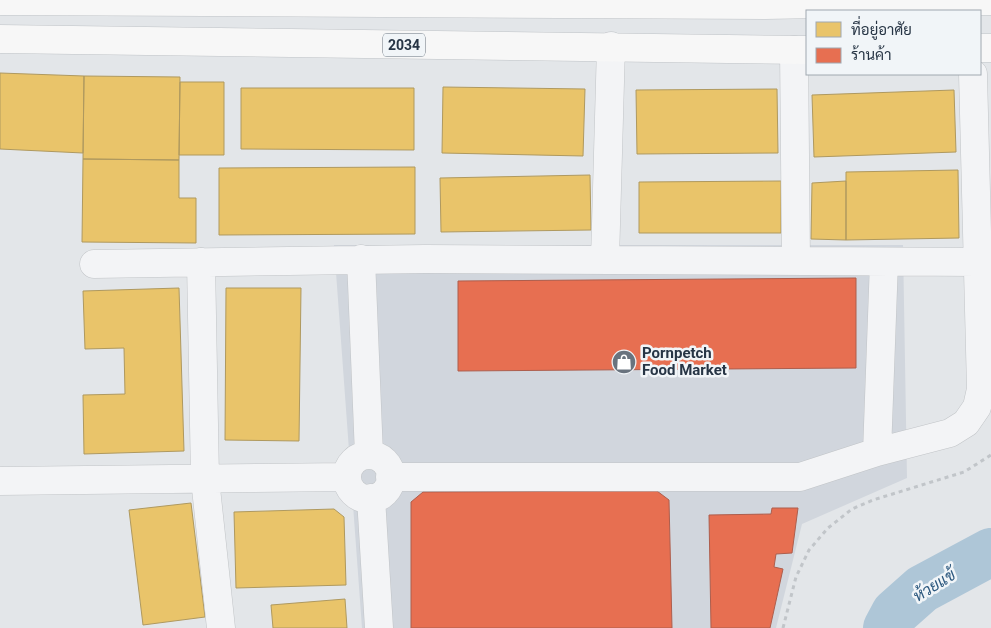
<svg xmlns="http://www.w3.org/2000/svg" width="991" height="628" font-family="Roboto,Sarabun,sans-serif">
<rect width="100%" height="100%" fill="#e3e6e9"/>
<path fill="#d1d6dd" d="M 334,245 L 903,245 L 907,478 L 802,524 L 776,628 L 362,628 Z"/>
<path fill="#e9c46a" stroke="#af995f" d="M 0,73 L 84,76 L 83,153 L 0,149 Z
M 84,76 L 180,77 L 179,160 L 83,159 Z
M 180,82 L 224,82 L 224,155 L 179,155 Z
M 443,87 L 585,89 L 583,156 L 442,153 Z
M 241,88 L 414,88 L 414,150 L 241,149 Z
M 777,89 L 778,153 L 637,154 L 636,90 Z
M 954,90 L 956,152 L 814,157 L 812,95 Z
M 83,159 L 179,160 L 179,198 L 196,198 L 196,243 L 82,242 Z
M 415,167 L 415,234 L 219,235 L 219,168 Z
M 958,170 L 959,238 L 846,240 L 846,172 Z
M 590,175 L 591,230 L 441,232 L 440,178 Z
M 781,181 L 781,233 L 639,233 L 639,182 Z
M 846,181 L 846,240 L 811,239 L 812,183 Z
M 179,288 L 184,451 L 84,454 L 83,395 L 125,394 L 124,348 L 85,349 L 83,291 Z
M 226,288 L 301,288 L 299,441 L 225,440 Z
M 191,503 L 205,617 L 143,625 L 129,510 Z
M 334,509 L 344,517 L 346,585 L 236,588 L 234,512 Z
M 345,599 L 347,628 L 273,628 L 271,605 Z"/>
<path fill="#e76f51" stroke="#ad5e4d" d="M 856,278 L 856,368 L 458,371 L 458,281 Z
M 657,491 L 669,500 L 672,628 L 411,628 L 411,502 L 423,492 Z
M 772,508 L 798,508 L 792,553 L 776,554 L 774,567 L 783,569 L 770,628 L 711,628 L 709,515 L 771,514 Z"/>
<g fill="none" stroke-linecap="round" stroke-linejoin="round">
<path stroke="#aec6d7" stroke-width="48" d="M 887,628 L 895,613 L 922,589 L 991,552"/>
<g stroke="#c1c4c7" stroke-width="29">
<path id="minor" d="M 794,50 L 796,261
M 361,259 L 369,455
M 605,260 L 611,46
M 201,262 L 205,479 L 221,628
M 94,264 L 425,259 L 977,262
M 877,452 L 884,262
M347 477a22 22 0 1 1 44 0a22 22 0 1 1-44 0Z
M 390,477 L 800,477 L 877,452 L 950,433 L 966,423 L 977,407 L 981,389 L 973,74
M 0,481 L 347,477
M 371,498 L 379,628"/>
</g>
<g stroke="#bfc3c7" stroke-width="29">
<path id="major" d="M 0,1 L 765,5 L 991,1
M 0,39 L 807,50
M 980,48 L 991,48"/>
</g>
<path stroke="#c1c5c9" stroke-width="3" stroke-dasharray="4 4" stroke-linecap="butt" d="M 783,628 L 796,577 L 809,550 L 828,528 L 852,509 L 873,500 L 964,472 L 991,455"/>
<use href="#minor" stroke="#f3f4f6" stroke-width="28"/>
<use href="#major" stroke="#f7f7f7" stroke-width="28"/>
</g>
<defs>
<g id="shop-disc" transform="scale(1.25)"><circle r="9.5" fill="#69737e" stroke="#f1f5f8"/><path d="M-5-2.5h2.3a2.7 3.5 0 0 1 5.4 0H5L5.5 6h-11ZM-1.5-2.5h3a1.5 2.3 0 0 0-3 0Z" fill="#fff"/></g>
</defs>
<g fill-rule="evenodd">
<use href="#shop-disc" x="624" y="362"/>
</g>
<g text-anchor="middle" stroke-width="5" stroke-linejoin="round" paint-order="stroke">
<rect fill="#f1f5f8" stroke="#646f7b" stroke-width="1" x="383" y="33.5" width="42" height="23" rx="4"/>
<g font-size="14" font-weight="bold" fill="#273545">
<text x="404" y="50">2034</text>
</g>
<g font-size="15" font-weight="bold" fill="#273545" stroke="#f1f5f8" text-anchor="start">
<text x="642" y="358">Pornpetch<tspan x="642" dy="17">Food Market</tspan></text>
</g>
<g font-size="16" font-style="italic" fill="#2c587e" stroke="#f1f5f8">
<text transform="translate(934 585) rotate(-32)" y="6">ห้วยแข้</text>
</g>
</g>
<rect x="806" y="10" width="175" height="65" fill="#f1f5f8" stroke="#a0a8b0"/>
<rect x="816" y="22" width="25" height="15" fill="#e9c46a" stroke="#a0a8b0"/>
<text x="851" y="35" font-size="15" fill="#273545">ที่อยู่อาศัย</text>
<rect x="816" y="48" width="25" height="15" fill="#e76f51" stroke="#a0a8b0"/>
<text x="851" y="60" font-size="15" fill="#273545">ร้านค้า</text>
</svg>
